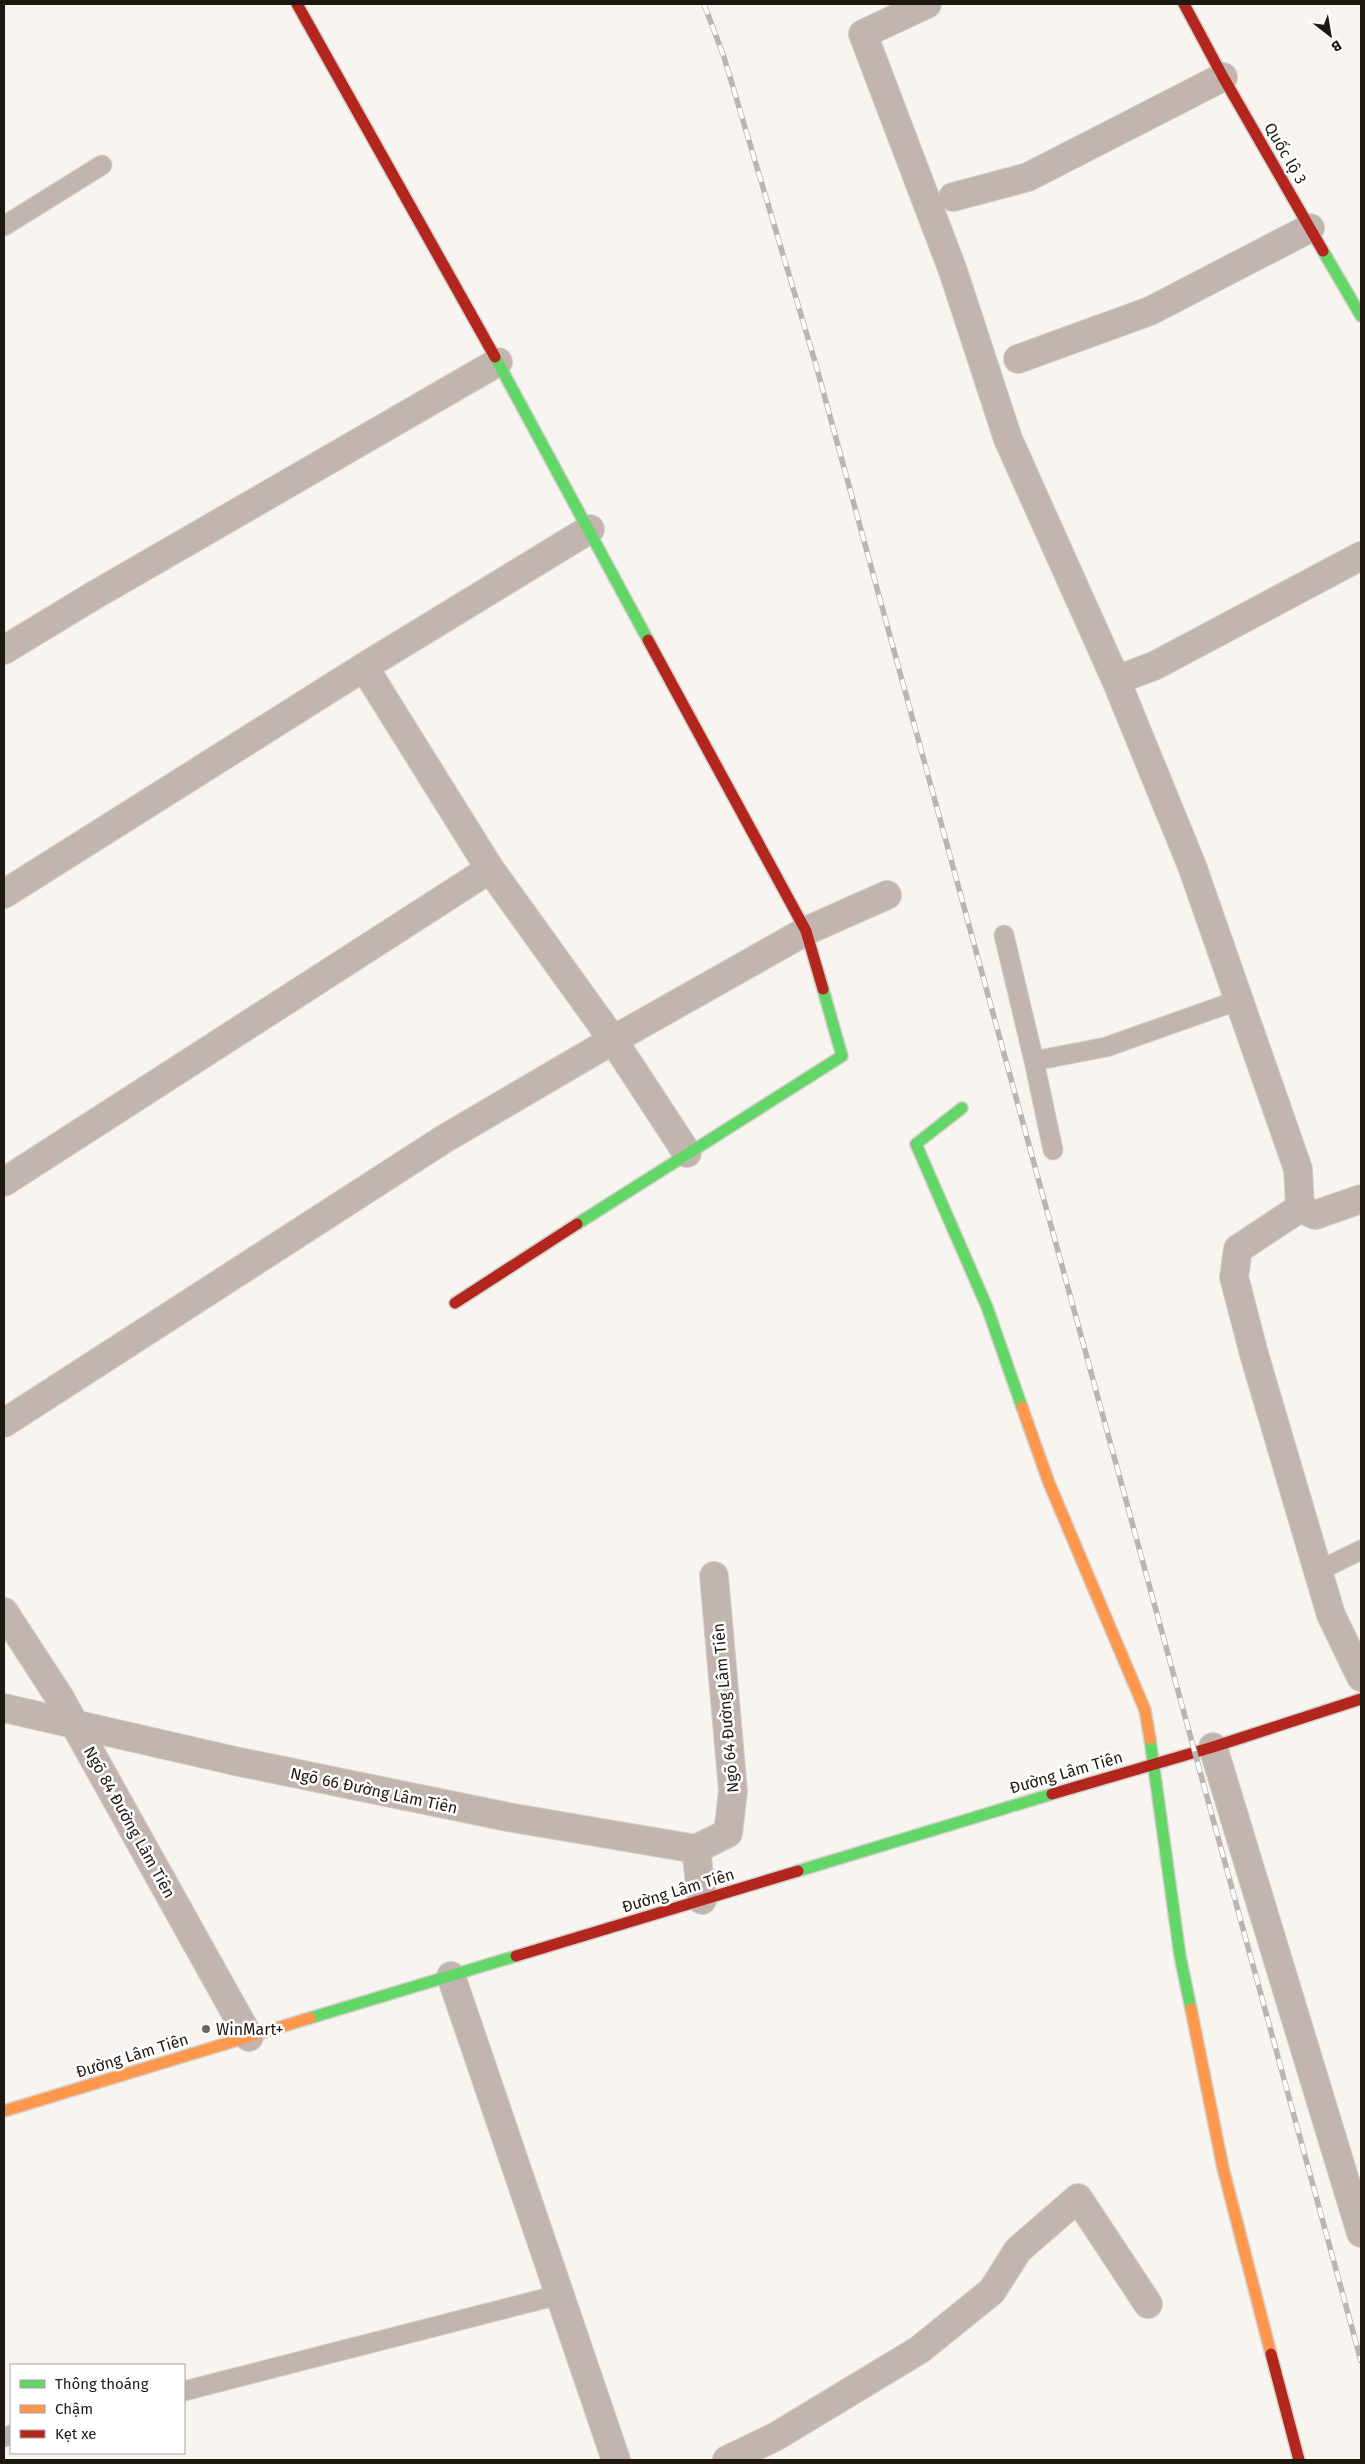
<svg xmlns="http://www.w3.org/2000/svg" width="1365" height="2464" font-family="'Fira Sans',sans-serif">
<rect width="100%" height="100%" fill="#f8f4f0"/>
<g fill="none" stroke-linecap="round" stroke-linejoin="round">
<g stroke="#d4d1cd" stroke-width="21">
<path id="lane" d="M 4,226 L 102,165
M 1004,935 L 1034,1061 L 1106,1047 L 1239,1000
M 1034,1061 L 1053,1150
M 1318,1571 L 1361,1550
M 184,2391 L 558,2295
M 4,2437 L 11,2435"/>
</g>
<g stroke="#d4d1cd" stroke-width="30">
<path id="street" d="M 927,4 L 863,34 L 953,271 L 1008,439 L 1116,680 L 1192,866 L 1298,1169 L 1300,1208
M 953,197 L 1028,177 L 1223,77
M 1018,359 L 1150,311 L 1310,228
M 4,650 L 93,596 L 498,362
M 364,667 L 490,869 L 613,1040 L 687,1153
M 1116,680 L 1154,666 L 1361,556
M 4,894 L 364,667 L 590,529
M 4,1182 L 490,869
M 1300,1208 L 1238,1249 L 1234,1277 L 1254,1354 L 1331,1615 L 1361,1677
M 1300,1208 L 1315,1215 L 1361,1199
M 4,1423 L 444,1139 L 613,1040 L 806,931 L 887,895
M 4,1612 L 60,1698 L 249,2037
M 4,1708 L 235,1761 L 508,1817 L 696,1849 L 702,1900
M 1213,1747 L 1361,2233
M 696,1849 L 728,1833 L 733,1791 L 714,1576
M 451,1976 L 616,2460
M 727,2460 L 775,2437 L 919,2350 L 992,2291 L 1018,2250 L 1078,2198 L 1148,2304"/>
</g>
<g stroke="#d4d1cd" stroke-width="14">
<path id="fast" d="M 1323,251 L 1361,316
M 495,357 L 648,640
M 962,1108 L 916,1144 L 987,1307 L 1022,1407
M 577,1224 L 842,1056 L 823,989
M 1150,1739 L 1180,1956 L 1191,2009
M 798,1871 L 1052,1794
M 310,2018 L 516,1956"/>
</g>
<g stroke="#d4d1cd" stroke-width="14">
<path id="slow" d="M 1022,1407 L 1049,1483 L 1145,1710 L 1150,1739
M 1191,2009 L 1223,2168 L 1271,2354
M 4,2111 L 310,2018"/>
</g>
<g stroke="#d4d1cd" stroke-width="14">
<path id="jam" d="M 297,4 L 495,357
M 1184,4 L 1223,77 L 1323,251
M 648,640 L 806,931 L 823,989
M 455,1303 L 577,1224
M 1052,1794 L 1213,1747 L 1361,1699
M 516,1956 L 798,1871
M 1271,2354 L 1299,2460"/>
</g>
<use href="#lane" stroke="#c2b4af" stroke-width="19"/>
<use href="#street" stroke="#c2b4af" stroke-width="28"/>
<use href="#fast" stroke="#63d668" stroke-width="11"/>
<use href="#slow" stroke="#ff974d" stroke-width="11"/>
<use href="#jam" stroke="#b3261e" stroke-width="11"/>
<g stroke="#bcb4b0" stroke-width="5.5">
<path id="rail" d="M 704,4 L 724,57 L 816,365 L 1361,2361"/>
</g>
<use href="#rail" stroke="#fff" stroke-width="4" stroke-dasharray="11" stroke-linecap="butt"/>
</g>
<circle fill="#6b6560" stroke="#fff" stroke-width="2" cx="206" cy="2029" r="5"/>
<g text-anchor="middle" stroke-width="5" stroke-linejoin="round" paint-order="stroke">
<g font-size="16" fill="#1f1812" stroke="#fff">
<text transform="translate(1286 153) rotate(60)" y="6">Quốc lộ 3</text>
<text transform="translate(725 1708) rotate(-95)" y="6">Ngõ 64 Đường Lâm Tiên</text>
<text transform="translate(1066 1772) rotate(-16)" y="6">Đường Lâm Tiên</text>
<text transform="translate(374 1790) rotate(12)" y="6">Ngõ 66 Đường Lâm Tiên</text>
<text transform="translate(130 1822) rotate(61)" y="6">Ngõ 84 Đường Lâm Tiên</text>
<text transform="translate(678 1890) rotate(-17)" y="6">Đường Lâm Tiên</text>
<text transform="translate(132 2055) rotate(-17)" y="6">Đường Lâm Tiên</text>
</g>
<g font-size="16" fill="#1f1812" stroke="#fff" text-anchor="start">
<text x="216" y="2035">WinMart+</text>
</g>
</g>
<rect width="1365" height="2464" fill="none" stroke="#1f1812" stroke-width="10"/>
<rect x="10" y="2364" width="175" height="90" fill="#ffffff" stroke="#a5a3a0"/>
<rect x="20" y="2380" width="25" height="8" fill="#63d668" stroke="#a5a3a0"/>
<text x="55" y="2389" font-size="15" fill="#1f1812">Thông thoáng</text>
<rect x="20" y="2405" width="25" height="8" fill="#ff974d" stroke="#a5a3a0"/>
<text x="55" y="2414" font-size="15" fill="#1f1812">Chậm</text>
<rect x="20" y="2430" width="25" height="8" fill="#b3261e" stroke="#a5a3a0"/>
<text x="55" y="2439" font-size="15" fill="#1f1812">Kẹt xe</text>
<g transform="translate(1330 35) rotate(149)" stroke="#ffffff" stroke-width="4" paint-order="stroke">
<path d="M0-4L9 19L0 12L-9 19Z" fill="#1f1812"/>
<text y="-8" font-size="14" font-weight="bold" text-anchor="middle" fill="#1f1812">B</text>
</g>
</svg>
